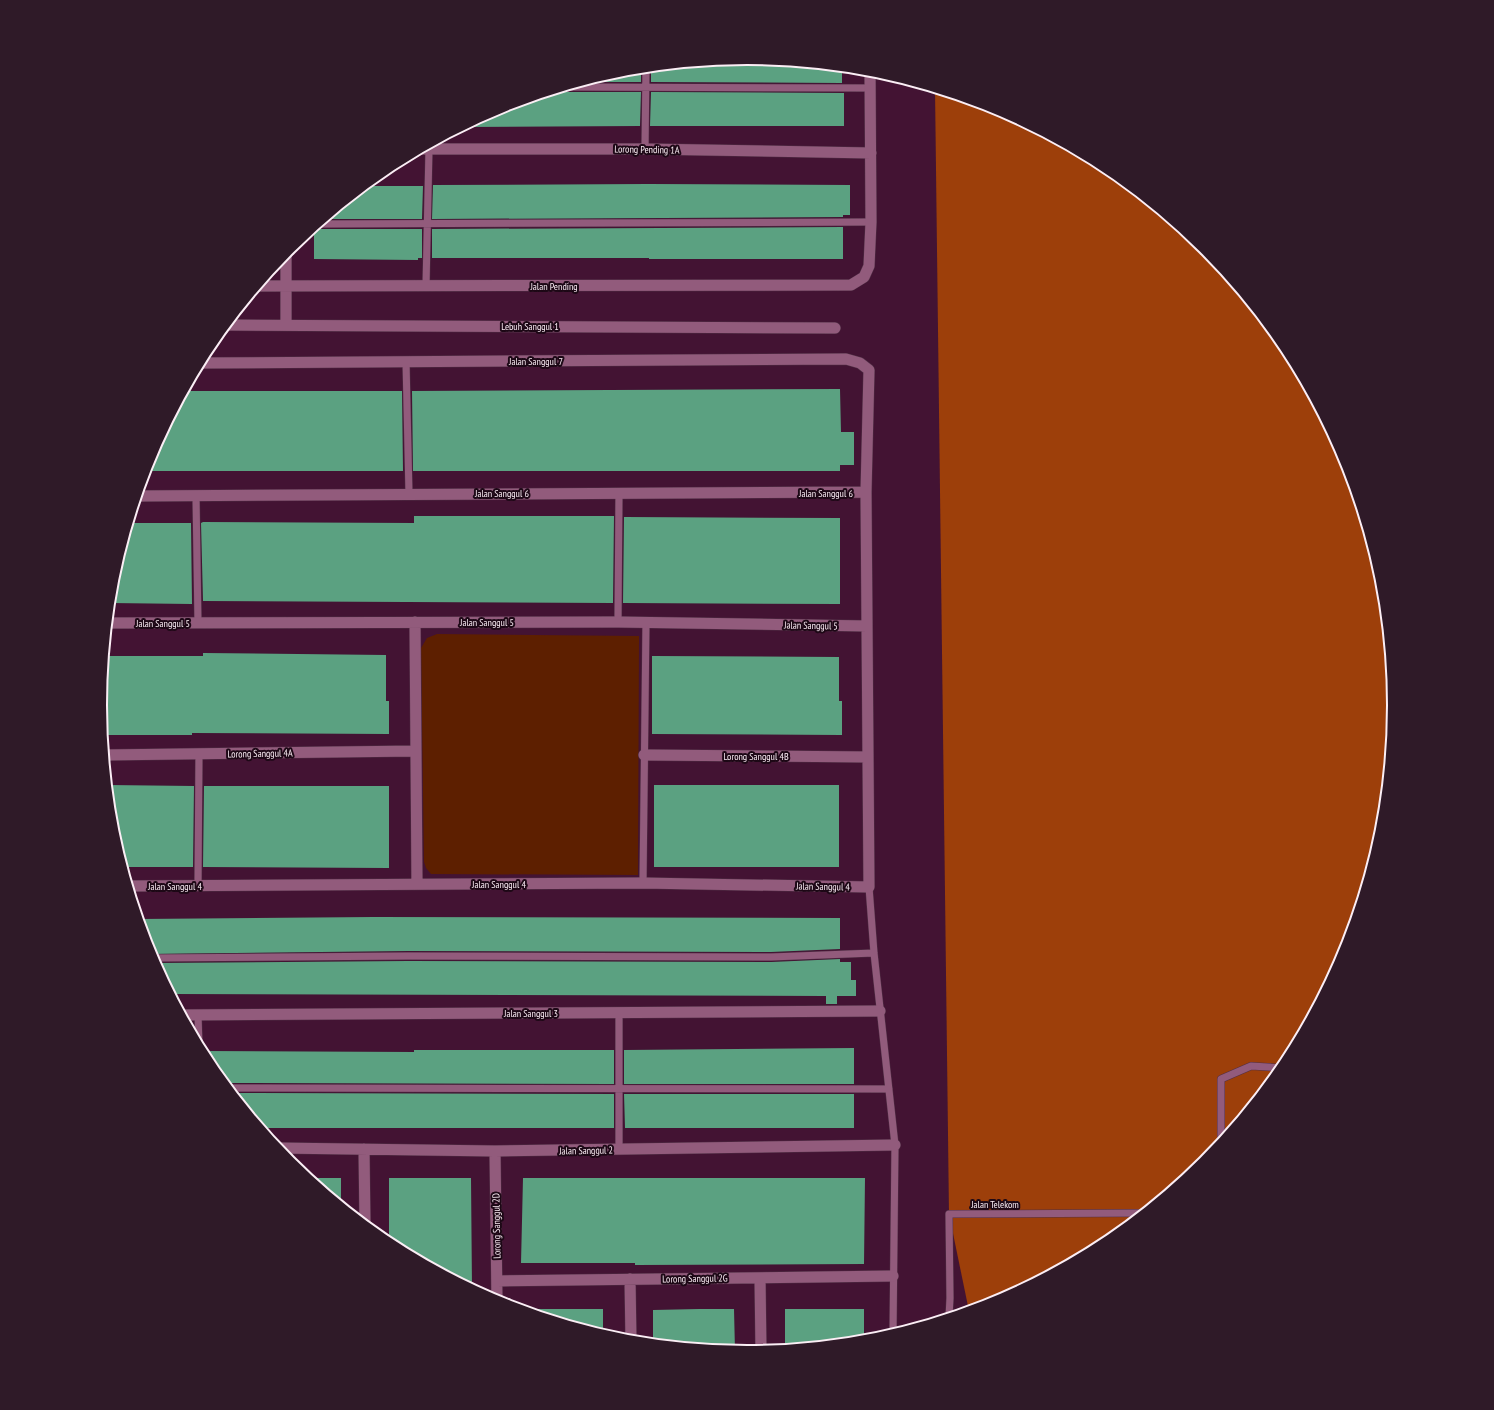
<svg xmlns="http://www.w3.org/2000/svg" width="1494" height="1410" font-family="'PT Sans Narrow',sans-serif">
<rect width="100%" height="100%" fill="#431333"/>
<path fill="#5d1f00" d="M 437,634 L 639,636 L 638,875 L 431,874 L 426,868 L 424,862 L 421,648 L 427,638 Z"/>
<path fill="#9d3f0a" d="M 935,89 L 995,107 L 1107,167 L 1205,248 L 1285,346 L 1345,458 L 1382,579 L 1394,705 L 1382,831 L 1345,953 L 1285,1065 L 1204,1163 L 1106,1243 L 994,1303 L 969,1311 L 949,1214 Z"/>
<path fill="#5ba181" d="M 747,58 L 842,67 L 842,83 L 651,82 L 651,67 Z
M 641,68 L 641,82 L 582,82 L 621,70 Z
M 561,88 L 566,92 L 641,92 L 640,126 L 463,127 L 500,107 Z
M 651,92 L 844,93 L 844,126 L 650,126 Z
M 648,184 L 850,185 L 850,215 L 843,215 L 843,217 L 432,219 L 433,185 Z
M 365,186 L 423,186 L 422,219 L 324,219 Z
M 314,227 L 318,229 L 422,229 L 422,258 L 418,258 L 418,260 L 314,259 Z
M 843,227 L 843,259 L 649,259 L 649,258 L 432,258 L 432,229 Z
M 840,389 L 841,432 L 854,432 L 854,465 L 840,465 L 840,471 L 413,471 L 412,391 Z
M 185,391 L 402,391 L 403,471 L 145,471 L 149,457 Z
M 414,516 L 614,516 L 613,603 L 203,601 L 201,523 L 203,522 L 414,523 Z
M 624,517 L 840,518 L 840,604 L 623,603 Z
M 129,523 L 191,523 L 192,604 L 110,603 L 112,579 Z
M 203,653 L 386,655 L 386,701 L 389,701 L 389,734 L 192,733 L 192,735 L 103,735 L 100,705 L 105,656 L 203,656 Z
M 652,656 L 839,657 L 839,701 L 842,701 L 842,735 L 652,734 Z
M 108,785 L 194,786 L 193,867 L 123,867 L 112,831 Z
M 654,785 L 839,785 L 839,867 L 654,867 Z
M 204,786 L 389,786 L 389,868 L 203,867 Z
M 374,917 L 840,918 L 840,949 L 771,952 L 408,951 L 150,954 L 139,919 Z
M 840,959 L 840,962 L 851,962 L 851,980 L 856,980 L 856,996 L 837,996 L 837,1004 L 826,1004 L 826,996 L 172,994 L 155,963 L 408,961 L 771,962 Z
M 854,1048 L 854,1084 L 624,1084 L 624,1050 Z
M 414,1050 L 614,1050 L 614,1084 L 229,1083 L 226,1085 L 209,1064 L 202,1051 L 414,1052 Z
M 232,1093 L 614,1094 L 614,1128 L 261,1128 Z
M 624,1094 L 854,1094 L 854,1128 L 625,1128 Z
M 308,1178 L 341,1178 L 341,1205 L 327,1194 Z
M 389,1178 L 471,1178 L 472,1288 L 389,1244 Z
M 523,1178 L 865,1178 L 864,1264 L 635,1265 L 635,1263 L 521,1263 Z
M 531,1309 L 603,1309 L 603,1334 L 531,1312 Z
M 699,1309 L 734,1309 L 735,1351 L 653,1343 L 653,1310 Z
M 785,1309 L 864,1309 L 864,1340 L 785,1348 Z"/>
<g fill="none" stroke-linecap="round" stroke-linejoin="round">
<g stroke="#513046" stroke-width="8">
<path id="service" d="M 566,87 L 871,88
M 645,149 L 646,68
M 318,224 L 871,222
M 426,286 L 429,149
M 406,361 L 409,494
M 196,496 L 198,623
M 618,622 L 619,493
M 643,883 L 646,622
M 198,886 L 199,753
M 869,887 L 874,953 L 895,1145 L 893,1333
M 152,958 L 408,956 L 771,957 L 874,953
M 619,1013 L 619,1149
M 198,1015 L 199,1045
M 229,1088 L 889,1089
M 1221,1143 L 1221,1079 L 1251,1066 L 1282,1068
M 949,1317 L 950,1298 L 949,1214 L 1143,1213"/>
</g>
<g stroke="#513046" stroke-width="12">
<path id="minor" d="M 422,149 L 645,149 L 871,153
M 258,286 L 851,285 L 864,277 L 869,266 L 871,222 L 870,70
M 226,325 L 835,328
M 286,325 L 286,251
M 138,496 L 866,492
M 415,622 L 417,884
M 108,623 L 618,622 L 867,626
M 105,755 L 416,751
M 644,755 L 868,757
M 129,886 L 643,883 L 869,887 L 866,492 L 869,370 L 860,363 L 846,359 L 200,363
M 183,1015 L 880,1011
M 278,1148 L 495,1151 L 895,1145
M 364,1149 L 365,1225
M 495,1151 L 497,1302
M 760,1278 L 761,1351
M 630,1279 L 631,1341
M 497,1281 L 893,1276"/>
</g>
<use href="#service" stroke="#925b7c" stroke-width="7"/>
<use href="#minor" stroke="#925b7c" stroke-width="11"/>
</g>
<g text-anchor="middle" stroke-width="4" stroke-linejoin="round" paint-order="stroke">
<g font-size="10" fill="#fbeef5" stroke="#1d0816">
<text transform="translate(647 149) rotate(1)" y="4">Lorong Pending 1A</text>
<text x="554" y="290">Jalan Pending</text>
<text x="530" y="330">Lebuh Sanggul 1</text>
<text x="536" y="365">Jalan Sanggul 7</text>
<text x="502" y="497">Jalan Sanggul 6</text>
<text x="826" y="497">Jalan Sanggul 6</text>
<text x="487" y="626">Jalan Sanggul 5</text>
<text x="163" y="627">Jalan Sanggul 5</text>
<text transform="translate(811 625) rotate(1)" y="4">Jalan Sanggul 5</text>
<text transform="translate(260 753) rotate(-1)" y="4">Lorong Sanggul 4A</text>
<text x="756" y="760">Lorong Sanggul 4B</text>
<text x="499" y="888">Jalan Sanggul 4</text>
<text x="175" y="890">Jalan Sanggul 4</text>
<text transform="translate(823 886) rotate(1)" y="4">Jalan Sanggul 4</text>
<text x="531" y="1017">Jalan Sanggul 3</text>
<text transform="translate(586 1150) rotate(-1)" y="4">Jalan Sanggul 2</text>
<text x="995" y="1208">Jalan Telekom</text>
<text transform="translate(496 1226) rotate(-91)" y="4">Lorong Sanggul 2D</text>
<text transform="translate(695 1278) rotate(-1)" y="4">Lorong Sanggul 2G</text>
</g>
</g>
<path d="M0 0H1494V1410H0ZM107 705a640 640 0 1 1 1280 0a640 640 0 1 1-1280 0Z" fill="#2f1a28" fill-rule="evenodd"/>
<path fill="none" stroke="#fbeef5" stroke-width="2" d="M107 705a640 640 0 1 1 1280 0a640 640 0 1 1-1280 0Z"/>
</svg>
